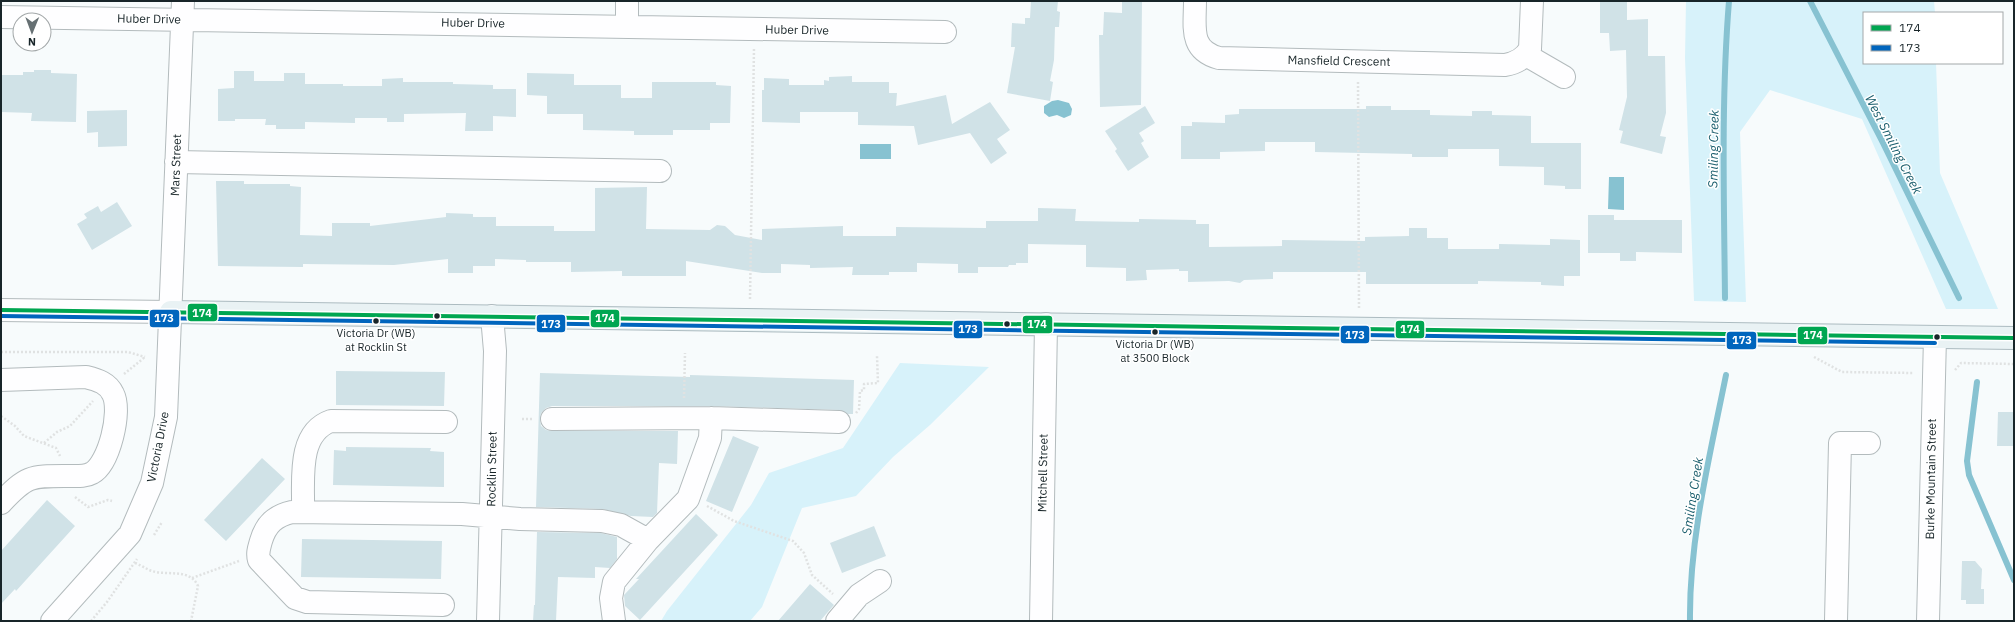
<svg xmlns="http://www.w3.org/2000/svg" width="2015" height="622" font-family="'IBM Plex Sans',sans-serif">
<rect width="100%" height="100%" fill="#f7fbfc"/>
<path fill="#d7f2fa" d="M 1686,1 L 1934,1 L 1935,13 L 1864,13 L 1864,63 L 1936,63 L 1940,173 L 1998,309 L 1946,309 L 1862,119 L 1770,90 L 1740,132 L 1746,302 L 1694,301 L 1685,58 Z
M 900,363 L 989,367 L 930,425 L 893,457 L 856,496 L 802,508 L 762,607 L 750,621 L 661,621 L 667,611 L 751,505 L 769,473 L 843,448 Z"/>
<path fill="#87c2d1" d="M 1058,100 L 1069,103 L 1072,109 L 1071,115 L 1064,118 L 1057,115 L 1049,117 L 1044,113 L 1044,106 L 1052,101 Z
M 860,144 L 891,144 L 891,159 L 860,159 Z
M 1609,177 L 1624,177 L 1624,210 L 1608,209 Z"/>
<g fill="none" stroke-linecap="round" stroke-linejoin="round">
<path stroke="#87c2d1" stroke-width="6" d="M 1810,1 L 1883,143 L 1959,298
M 1725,298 C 1724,199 1721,100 1729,1
M 1977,382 L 1967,461 L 1969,475 L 2014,580
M 1690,621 C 1689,539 1710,455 1726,375"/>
</g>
<path fill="#d0e2e7" d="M 1031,1 L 1058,1 L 1057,11 L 1060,12 L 1059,27 L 1055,27 L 1054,60 L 1050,81 L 1053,82 L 1050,101 L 1007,93 L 1015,47 L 1011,47 L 1012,23 L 1025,24 L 1025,18 L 1030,18 Z
M 1122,1 L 1142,1 L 1141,105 L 1100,107 L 1099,35 L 1103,35 L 1104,12 L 1122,13 Z
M 1600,1 L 1627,1 L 1627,20 L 1648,19 L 1648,56 L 1665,56 L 1666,113 L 1660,136 L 1666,137 L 1662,154 L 1620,143 L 1623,131 L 1619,130 L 1627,97 L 1626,50 L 1610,51 L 1609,33 L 1600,33 Z
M 34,70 L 51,70 L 51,73 L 77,74 L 76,122 L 31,121 L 32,113 L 1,112 L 1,75 L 23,75 L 23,72 L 34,72 Z
M 234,71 L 254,71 L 254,81 L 284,81 L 284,73 L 305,73 L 305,84 L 343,84 L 343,86 L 382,86 L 382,79 L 403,78 L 403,82 L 453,82 L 453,84 L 493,85 L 493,89 L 516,89 L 516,117 L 493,116 L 493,131 L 465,131 L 466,113 L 404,114 L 404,122 L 387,122 L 387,118 L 355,118 L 355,123 L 305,122 L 305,129 L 276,129 L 276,125 L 265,125 L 266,119 L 235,119 L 235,121 L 218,121 L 218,89 L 234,88 Z
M 527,73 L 574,74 L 574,85 L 621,85 L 621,98 L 652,98 L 652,82 L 716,82 L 716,85 L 731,86 L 730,123 L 710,123 L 710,130 L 673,130 L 673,135 L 634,135 L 634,131 L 583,130 L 583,114 L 547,114 L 547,96 L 527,95 Z
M 852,76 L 852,82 L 889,82 L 889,93 L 897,93 L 896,106 L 946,95 L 952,124 L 990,102 L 1010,130 L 997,139 L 1007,153 L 991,164 L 970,133 L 918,145 L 914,126 L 858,125 L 858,112 L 800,112 L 800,123 L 762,122 L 762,90 L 764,90 L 764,78 L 789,79 L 789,85 L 824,85 L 824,80 L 829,81 L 829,77 Z
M 1145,106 L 1155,123 L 1139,133 L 1144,141 L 1141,143 L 1149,157 L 1128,171 L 1115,151 L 1117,149 L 1105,131 Z
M 1366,106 L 1391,106 L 1391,110 L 1430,110 L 1430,115 L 1472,116 L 1472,111 L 1492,111 L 1492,115 L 1531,116 L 1531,143 L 1581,143 L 1581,189 L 1565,189 L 1565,186 L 1544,185 L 1544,167 L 1499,166 L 1499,149 L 1448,149 L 1448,157 L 1412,157 L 1412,154 L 1315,152 L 1315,142 L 1265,142 L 1265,151 L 1220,152 L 1220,159 L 1181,159 L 1181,126 L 1192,126 L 1192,122 L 1225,123 L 1225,115 L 1239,114 L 1239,109 L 1366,109 Z
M 127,110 L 127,146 L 98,147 L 98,132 L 87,133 L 87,111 Z
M 216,181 L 244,181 L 244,184 L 290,184 L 290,186 L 301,187 L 300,235 L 332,236 L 332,223 L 370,223 L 370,226 L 446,217 L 446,213 L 473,214 L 473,217 L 496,217 L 496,226 L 554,226 L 554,231 L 595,231 L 595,188 L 647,187 L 646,229 L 710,230 L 717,225 L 725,226 L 735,235 L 762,240 L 762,229 L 843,226 L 843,236 L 896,236 L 896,227 L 986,228 L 986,221 L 1038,221 L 1038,208 L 1076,209 L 1075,221 L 1139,222 L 1139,219 L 1196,220 L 1196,224 L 1209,224 L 1209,247 L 1282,246 L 1282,240 L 1365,241 L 1365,237 L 1409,236 L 1409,228 L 1427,228 L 1427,238 L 1448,238 L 1448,249 L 1499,249 L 1499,244 L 1550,245 L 1550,239 L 1580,240 L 1580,276 L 1564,276 L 1564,286 L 1541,285 L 1541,282 L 1478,281 L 1478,284 L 1366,284 L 1366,272 L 1273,272 L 1273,279 L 1244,280 L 1240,283 L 1229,281 L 1188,282 L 1188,271 L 1179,271 L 1179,269 L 1146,270 L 1147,280 L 1126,281 L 1126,268 L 1086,267 L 1086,245 L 1028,244 L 1028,263 L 1016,263 L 1016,265 L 1009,265 L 1008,267 L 978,267 L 978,273 L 958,273 L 958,264 L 917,263 L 917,272 L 889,272 L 889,275 L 852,275 L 853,267 L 810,268 L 810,265 L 781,264 L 781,273 L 762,273 L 686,261 L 686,276 L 622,276 L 622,271 L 571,272 L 571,262 L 526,262 L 526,260 L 495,259 L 495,266 L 473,266 L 473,273 L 448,273 L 448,259 L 394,265 L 303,264 L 303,267 L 218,266 Z
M 117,202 L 132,226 L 92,250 L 77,224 L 87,218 L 84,214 L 98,206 L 101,212 Z
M 1588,215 L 1614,215 L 1614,220 L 1682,220 L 1682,253 L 1636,252 L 1636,261 L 1620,261 L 1620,253 L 1588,253 Z
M 336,371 L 445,372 L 444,406 L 336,405 Z
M 540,373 L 690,377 L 690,375 L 854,380 L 853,414 L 848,414 L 839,410 L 711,406 L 552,406 L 546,408 L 541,413 L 540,419 L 541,426 L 546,430 L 552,431 L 678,431 L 677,464 L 659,463 L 657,513 L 653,517 L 631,516 L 602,509 L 536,507 Z
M 1998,412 L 2014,412 L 2014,446 L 1997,446 Z
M 733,436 L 759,447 L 732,512 L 706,501 Z
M 346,447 L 431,448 L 430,451 L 444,452 L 444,487 L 333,485 L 334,450 L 346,451 Z
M 262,458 L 285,479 L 226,541 L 204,520 Z
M 47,500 L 75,526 L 16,591 L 15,589 L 1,604 L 1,551 Z
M 696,514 L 718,535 L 640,620 L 625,606 L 624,595 L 639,579 L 636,579 Z
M 874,526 L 886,556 L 842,573 L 830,543 Z
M 537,532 L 601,533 L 617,537 L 617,559 L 610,568 L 595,567 L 595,578 L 558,577 L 556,621 L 533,621 L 534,605 L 535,605 Z
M 302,539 L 442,541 L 441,579 L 301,577 Z
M 1962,561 L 1975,561 L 1982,569 L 1981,589 L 1984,589 L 1984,604 L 1966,604 L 1966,600 L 1961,600 Z
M 810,584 L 834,605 L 820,621 L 778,621 Z"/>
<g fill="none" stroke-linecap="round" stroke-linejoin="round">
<g stroke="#b3bbbd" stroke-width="24">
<path id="minor" d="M 1195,1 C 1195,27 1189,50 1219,58 L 1505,65 C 1516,63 1524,59 1530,49 L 1532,1
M 1,17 L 945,32
M 627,26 L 627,1
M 1526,55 L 1564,77
M 176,162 L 660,171
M 1,310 L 171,312
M 1,380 L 86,377 C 98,380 108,383 113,394 C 122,411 109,464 92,473 C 85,477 76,476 68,476 C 31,476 27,475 1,503
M 552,419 L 711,418 L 839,422
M 303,512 C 304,483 296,433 331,421 L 446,422
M 443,605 L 307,602 L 295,598 L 259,560 C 257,553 259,548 261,541 C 266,524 275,516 292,512 L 462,514 L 520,519 L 602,521 L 621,525 L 648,540
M 52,621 L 130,534 L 152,483 L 166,417 L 183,1
M 488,621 L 495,351 L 492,316
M 614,621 L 611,598 L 614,582 L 648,540 L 688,499 L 710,438 L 711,418
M 837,621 L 859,595 L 880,581
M 1041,621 L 1046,324
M 1836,621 L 1840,443 L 1869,443
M 1928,621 L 1935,337"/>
</g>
<g stroke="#acbbc0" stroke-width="24">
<path id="major" d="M 171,312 L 2014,338"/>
</g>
<path stroke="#e0e2e2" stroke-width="2.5" stroke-dasharray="2 2" stroke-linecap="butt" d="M 1358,82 L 1359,309
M 750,299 L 754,48
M 1,352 L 128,352 L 145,357
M 1814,357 L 1842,372 L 1914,373
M 1955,370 L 1961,363 L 2014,364
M 124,374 L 145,357
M 684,398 L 685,353
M 856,413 L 859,409 L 860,391 L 864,390 L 864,384 L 878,383 L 877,356
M 1,416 L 15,426 L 24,436 L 56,448 L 60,456
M 522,419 L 532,419
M 44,443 L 57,432 L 70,426 L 93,401
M 75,497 L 88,507 L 108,500 L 112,501
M 707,506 L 734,521 L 793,541 L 804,553 L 812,575 L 833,594
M 154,535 L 162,522
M 135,563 C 141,565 146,569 152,571 C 168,576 190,568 198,586 L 191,621
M 192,578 L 239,561
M 91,621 L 107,602 L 137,559"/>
<use href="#minor" stroke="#fefeff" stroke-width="22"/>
<use href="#major" stroke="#e9f2f4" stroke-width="22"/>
<g stroke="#fff" stroke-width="7">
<path id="bus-1" d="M 1,310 L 2014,338"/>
</g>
<g stroke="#fff" stroke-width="7">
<path id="bus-2" d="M 1,316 L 1935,343"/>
</g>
<use href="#bus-1" stroke="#00a651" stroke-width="4"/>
<use href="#bus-2" stroke="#0065bd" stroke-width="4"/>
</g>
<g fill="#182529" stroke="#fff" stroke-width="1.5">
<circle cx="437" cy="316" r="3.5"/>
<circle cx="376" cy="321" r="3.5"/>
<circle cx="1007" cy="324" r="3.5"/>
<circle cx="1155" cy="332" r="3.5"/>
<circle cx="1937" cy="337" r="3.5"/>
</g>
<g text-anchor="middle" stroke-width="3" stroke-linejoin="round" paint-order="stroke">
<g font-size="11" fill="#182529" stroke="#fff">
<text x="376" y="337">Victoria Dr (WB)<tspan x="376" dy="14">at Rocklin St</tspan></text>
<text x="1155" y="348">Victoria Dr (WB)<tspan x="1155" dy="14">at 3500 Block</tspan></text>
</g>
<g font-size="12" fill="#182529" stroke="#fff">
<text transform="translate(149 19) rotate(1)" y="4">Huber Drive</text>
<text transform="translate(473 23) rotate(1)" y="4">Huber Drive</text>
<text transform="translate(797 30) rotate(1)" y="4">Huber Drive</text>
<text transform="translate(1339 61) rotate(1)" y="4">Mansfield Crescent</text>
<text transform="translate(176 165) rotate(-88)" y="4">Mars Street</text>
<text transform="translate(158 447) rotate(-79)" y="4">Victoria Drive</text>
<text transform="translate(492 469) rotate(-89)" y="4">Rocklin Street</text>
<text transform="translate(1043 473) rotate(-89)" y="4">Mitchell Street</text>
<text transform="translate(1931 479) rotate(-89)" y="4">Burke Mountain Street</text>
</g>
<g font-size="13" font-style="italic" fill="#1d606f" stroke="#fff">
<text transform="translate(1894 144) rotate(63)" y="5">West Smiling Creek</text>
<text transform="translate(1713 149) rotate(-89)" y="5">Smiling Creek</text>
<text transform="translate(1692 496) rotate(-81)" y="5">Smiling Creek</text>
</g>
</g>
<g stroke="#fff" stroke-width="1.5">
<rect x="187" y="303" width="31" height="19" rx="4" fill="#00a651"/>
<rect x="149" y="309" width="31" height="19" rx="4" fill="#0065bd"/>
<rect x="590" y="309" width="30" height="19" rx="4" fill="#00a651"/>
<rect x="536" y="314" width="30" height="19" rx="4" fill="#0065bd"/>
<rect x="1022" y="315" width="31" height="19" rx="4" fill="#00a651"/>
<rect x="953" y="320" width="30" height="19" rx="4" fill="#0065bd"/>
<rect x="1395" y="320" width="30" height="19" rx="4" fill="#00a651"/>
<rect x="1340" y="325" width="30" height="19" rx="4" fill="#0065bd"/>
<rect x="1797" y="326" width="31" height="19" rx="4" fill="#00a651"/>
<rect x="1726" y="331" width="31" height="19" rx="4" fill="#0065bd"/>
</g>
<g font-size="11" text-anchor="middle" font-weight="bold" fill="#fff">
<text x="202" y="317">174</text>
<text x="164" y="322">173</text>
<text x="605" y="322">174</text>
<text x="551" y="328">173</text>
<text x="1037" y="328">174</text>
<text x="968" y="333">173</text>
<text x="1410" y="333">174</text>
<text x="1355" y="339">173</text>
<text x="1813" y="339">174</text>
<text x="1742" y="344">173</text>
</g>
<rect width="2015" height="622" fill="none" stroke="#182529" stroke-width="4"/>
<rect x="1863" y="12" width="140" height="52" fill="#ffffff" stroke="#a3a8a9"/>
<rect x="1871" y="25" width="20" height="6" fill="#00a651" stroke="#a3a8a9"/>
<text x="1899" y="32" font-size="12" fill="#182529">174</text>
<rect x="1871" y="45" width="20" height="6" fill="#0065bd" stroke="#a3a8a9"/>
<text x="1899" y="52" font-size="12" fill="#182529">173</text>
<g transform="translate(32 32) rotate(181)"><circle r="19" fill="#ffffff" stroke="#a3a8a9"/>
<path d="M0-3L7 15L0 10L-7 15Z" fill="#667073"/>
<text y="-6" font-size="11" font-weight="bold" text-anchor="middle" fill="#182529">N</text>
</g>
</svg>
